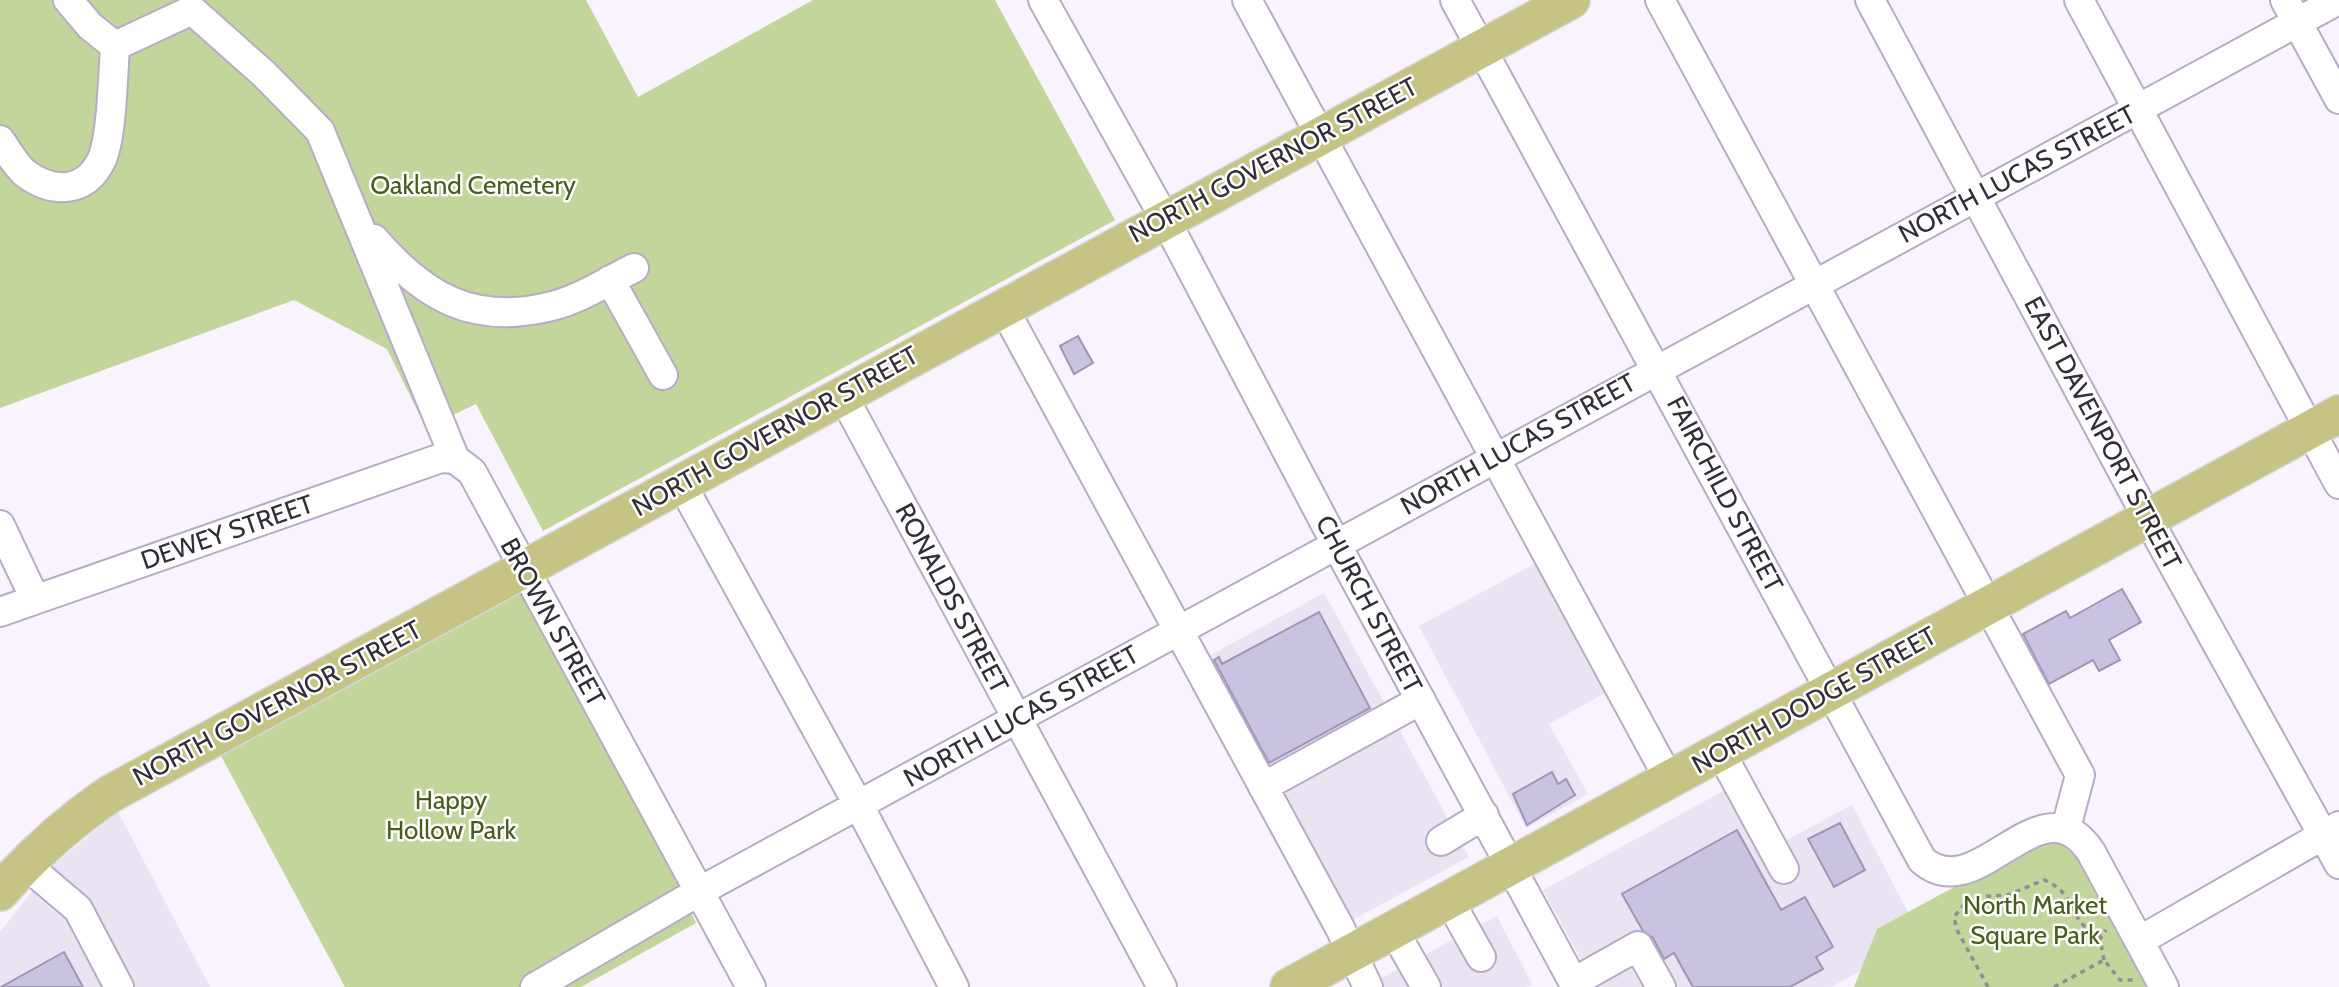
<svg xmlns="http://www.w3.org/2000/svg" width="2339" height="987" font-family="Cabin,sans-serif">
<rect width="100%" height="100%" fill="#f8f3ff"/>
<path fill="#e9e3f2" d="M 1540,561 L 1605,693 L 1549,724 L 1588,794 L 1526,828 L 1419,626 Z
M 1324,593 L 1469,857 L 1347,923 L 1200,661 Z
M 1747,778 L 1783,842 L 1852,805 L 1921,937 L 1831,987 L 1596,987 L 1543,890 Z
M 118,812 L 210,987 L 0,987 L 0,932 L 51,867 Z
M 1497,916 L 1532,984 L 1526,987 L 1375,987 L 1372,983 Z"/>
<path fill="#c2d69b" d="M 0,0 L 586,0 L 638,97 L 813,0 L 995,0 L 1115,220 L 543,531 L 476,404 L 426,428 L 387,349 L 294,300 L 0,408 Z
M 524,570 L 696,923 L 581,987 L 345,987 L 220,754 Z
M 2046,837 L 2074,847 L 2149,987 L 1854,987 L 1877,929 Z"/>
<path fill="#cac2e1" stroke="#9d96b4" stroke-width="2" d="M 1078,336 L 1093,363 L 1074,374 L 1060,346 Z
M 2122,589 L 2141,622 L 2109,640 L 2120,660 L 2099,671 L 2093,660 L 2049,684 L 2023,634 L 2066,611 L 2070,618 Z
M 1319,612 L 1370,708 L 1269,763 L 1214,660 L 1219,657 L 1222,664 Z
M 1552,772 L 1558,784 L 1566,779 L 1575,795 L 1527,825 L 1513,794 Z
M 1840,823 L 1865,870 L 1834,887 L 1808,839 Z
M 1737,830 L 1781,910 L 1805,897 L 1833,947 L 1816,957 L 1823,969 L 1790,987 L 1693,987 L 1674,953 L 1664,959 L 1653,938 L 1643,931 L 1622,894 Z
M 64,952 L 83,987 L 1,987 Z"/>
<g fill="none" stroke-linecap="round" stroke-linejoin="round">
<g stroke="#b7abc8" stroke-width="32">
<path id="minor" d="M 68,0 L 90,26 L 115,46
M 1043,0 L 1165,219 L 1336,544 L 1576,987
M 1247,0 L 1669,779
M 1455,0 L 1922,860 C 1978,910 2040,776 2091,852 L 2164,987
M 1660,0 L 2080,775 L 2066,828
M 1870,0 L 2148,519 L 2339,864
M 2079,0 L 2339,484
M 2285,0 L 2339,99
M 115,46 L 192,10 L 264,74 L 320,131 L 455,459 L 472,472 L 751,987
M 0,140 C 7,150 16,166 26,174 C 54,194 86,193 102,159 C 112,135 113,75 115,46
M 374,239 C 424,297 473,326 552,306 C 580,299 608,281 634,268
M 610,280 L 663,375
M 1003,307 L 1340,928 L 1368,987
M 842,394 L 1162,987
M 681,483 L 865,817 L 954,987
M 0,525 L 35,599
M 0,612 L 441,458 L 455,459
M 1720,751 L 1784,869
M 1263,787 L 1421,700
M 1441,841 L 1484,815
M 25,864 L 78,909 L 119,987
M 1449,900 L 1481,957
M 1394,931 L 1426,987
M 2139,941 L 2339,826
M 1574,982 L 1638,946 L 1661,987
M 535,987 L 700,891 L 2338,0"/>
</g>
<g stroke="#d6d5d7" stroke-width="40">
<path id="major" d="M 0,892 C 32,855 69,822 110,794 L 1571,0
M 1289,987 L 2339,414"/>
</g>
<path stroke="#918c98" stroke-width="3.5" stroke-dasharray="5 5" stroke-linecap="butt" d="M 2104,960 L 2100,939 L 2106,930
M 1988,987 L 1957,930 L 1954,917 L 1970,897 L 2008,895 L 2044,880 C 2079,893 2067,925 2101,936
M 2054,987 L 2104,960 L 2120,980 L 2134,980"/>
<use href="#minor" stroke="#fff" stroke-width="28"/>
<use href="#major" stroke="#c6c484" stroke-width="37"/>
</g>
<g text-anchor="middle" stroke-width="5" stroke-linejoin="round" paint-order="stroke">
<g font-size="26" fill="#322e39" stroke="#fff">
<text transform="translate(1273 160) rotate(-28)" y="9">NORTH GOVERNOR STREET</text>
<text transform="translate(2017 174) rotate(-28)" y="9">NORTH LUCAS STREET</text>
<text transform="translate(775 431) rotate(-29)" y="9">NORTH GOVERNOR STREET</text>
<text transform="translate(2103 433) rotate(62)" y="9">EAST DAVENPORT STREET</text>
<text transform="translate(1518 444) rotate(-29)" y="9">NORTH LUCAS STREET</text>
<text transform="translate(1725 494) rotate(62)" y="9">FAIRCHILD STREET</text>
<text transform="translate(227 532) rotate(-19)" y="9">DEWEY STREET</text>
<text transform="translate(952 598) rotate(62)" y="9">RONALDS STREET</text>
<text transform="translate(1369 604) rotate(62)" y="9">CHURCH STREET</text>
<text transform="translate(553 622) rotate(61)" y="9">BROWN STREET</text>
<text transform="translate(1814 700) rotate(-29)" y="9">NORTH DODGE STREET</text>
<text transform="translate(277 703) rotate(-28)" y="9">NORTH GOVERNOR STREET</text>
<text transform="translate(1021 716) rotate(-29)" y="9">NORTH LUCAS STREET</text>
</g>
<g font-size="26" fill="#4a5c1d" stroke="#fff">
<text x="473" y="194">Oakland Cemetery</text>
<text x="451" y="809">Happy<tspan x="451" dy="30">Hollow Park</tspan></text>
<text x="2035" y="914">North Market<tspan x="2035" dy="30">Square Park</tspan></text>
</g>
</g>
</svg>
